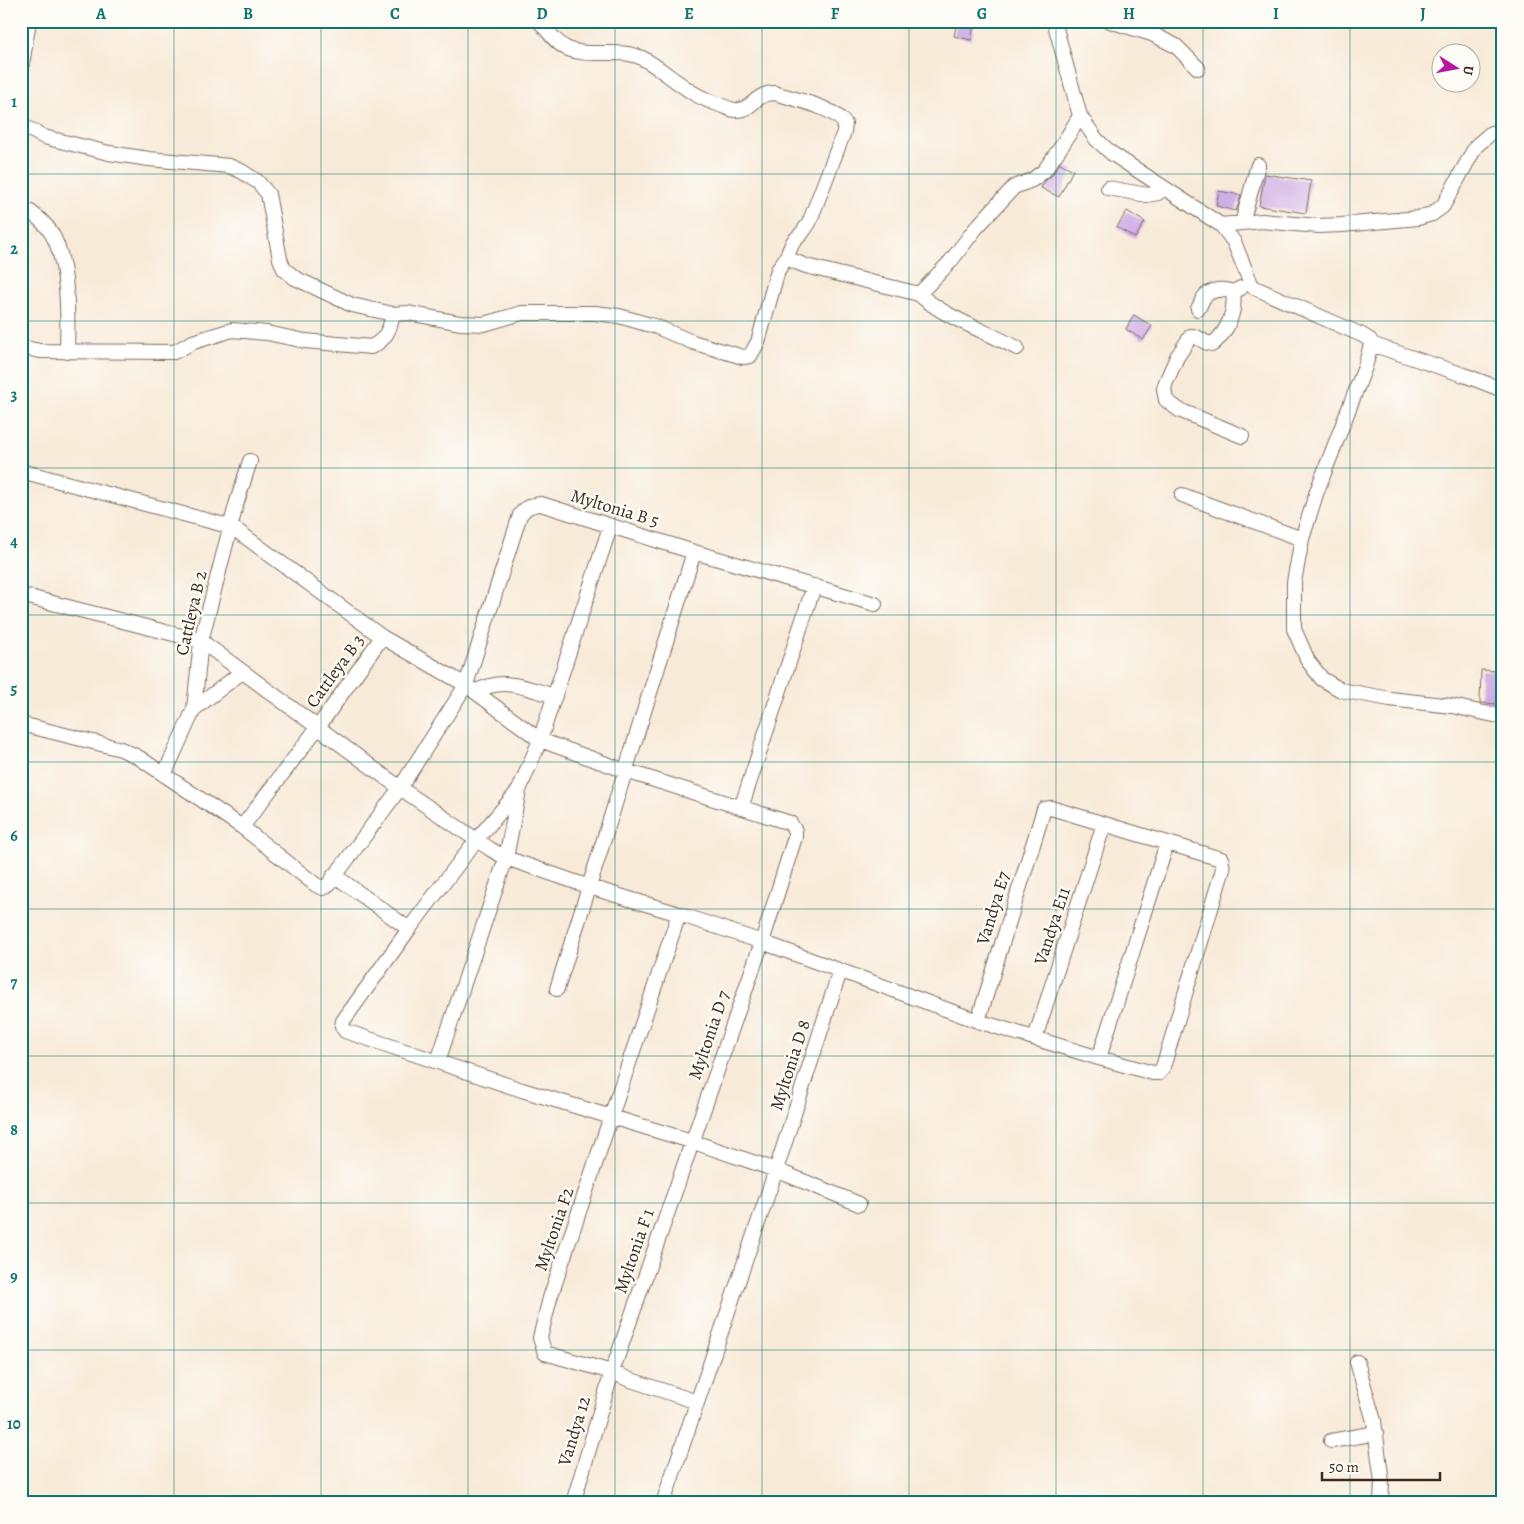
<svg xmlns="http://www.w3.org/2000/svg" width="1524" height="1524" font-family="Alegreya,serif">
<rect width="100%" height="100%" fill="#fdfcf7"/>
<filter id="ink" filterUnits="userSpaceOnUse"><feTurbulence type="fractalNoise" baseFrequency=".02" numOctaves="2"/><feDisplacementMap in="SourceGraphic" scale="10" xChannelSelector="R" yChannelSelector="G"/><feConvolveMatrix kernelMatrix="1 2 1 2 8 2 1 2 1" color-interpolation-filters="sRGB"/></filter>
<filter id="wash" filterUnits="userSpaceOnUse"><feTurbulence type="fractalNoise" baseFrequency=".0096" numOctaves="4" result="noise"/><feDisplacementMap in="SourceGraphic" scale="20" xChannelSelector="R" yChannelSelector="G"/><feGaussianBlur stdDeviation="1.12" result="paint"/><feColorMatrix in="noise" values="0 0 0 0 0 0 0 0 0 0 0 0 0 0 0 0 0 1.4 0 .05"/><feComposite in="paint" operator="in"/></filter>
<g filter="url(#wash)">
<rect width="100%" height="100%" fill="#f8ead8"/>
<g id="blocks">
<path fill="#ceaae5" d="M 957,21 L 975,21 L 971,40 L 954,36 Z
M 1060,163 L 1073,170 L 1059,197 L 1041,188 L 1045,181 L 1051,176 Z
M 1265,174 L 1311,181 L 1306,213 L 1259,206 Z
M 1219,191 L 1241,195 L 1236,211 L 1216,206 Z
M 1127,211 L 1145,222 L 1135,238 L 1117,227 Z
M 1134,315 L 1152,326 L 1143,340 L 1126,329 Z
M 1481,670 L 1500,671 L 1499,704 L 1480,703 Z"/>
</g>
</g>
<g filter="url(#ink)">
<use href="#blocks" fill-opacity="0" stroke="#7d6d5f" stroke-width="1"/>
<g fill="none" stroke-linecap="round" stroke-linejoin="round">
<g stroke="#7d6d5f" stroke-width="16">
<path id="minor" d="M 1054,21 L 1080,116 L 1096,139 L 1111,153 L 1221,225 L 1234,242 L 1251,284 L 1255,288 L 1362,335 L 1370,340 L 1371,344 L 1365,367 L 1317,491 L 1302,539 L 1294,582 L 1294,629 L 1308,661 L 1322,679 L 1341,690 L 1390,699 L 1452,706 L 1503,717
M 1110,21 L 1152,34 L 1176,46 L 1198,68
M 21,71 L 29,21
M 21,125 L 44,137 L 109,153 L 149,159 L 218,165 L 229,166 L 241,171 L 258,182 L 268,194 L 280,259 L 284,269 L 295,278 L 352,305 L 393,314
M 1108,188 L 1147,195 L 1158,193 L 1162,187
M 21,206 C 33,213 45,222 52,234 C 69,264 68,318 67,352
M 1242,223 L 1258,165
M 1221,225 L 1262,221 L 1318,226 L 1342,225 L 1418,218 L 1432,214 L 1443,206 L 1476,146 L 1491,133 L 1503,132
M 786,258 L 806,266 L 919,294 L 950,262 L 976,228 L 1014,187 L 1032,180 L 1044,171 L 1063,144 L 1080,116
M 1233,292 C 1236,311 1228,331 1213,344 C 1203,344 1200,336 1191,336 L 1177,357 L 1166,382 L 1164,389 L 1166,400 L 1179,410 L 1242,436
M 919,294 C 945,318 986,331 1017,348
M 1198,309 C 1200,306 1202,300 1204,297 C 1211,289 1224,288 1233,292 L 1241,288
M 1371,344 L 1464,375 L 1503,390
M 21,347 L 40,351 L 174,352 L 193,342 L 232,330 L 267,333 L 305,341 L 371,347 C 386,340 390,329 393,314 L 408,313 L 460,323 L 484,324 L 522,313 L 595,313 L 619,316 L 657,327 L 692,342 L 743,357 L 750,356 L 758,342 L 778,270 L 786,258 L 793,242 L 802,233 L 809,223 L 844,132 L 845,124 C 833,106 795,100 775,93 C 755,93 752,110 738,110 C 732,111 726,107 720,105 C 708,101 693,94 683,86 C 669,77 656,65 642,58 C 619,47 590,59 566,48 C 554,42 548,30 539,21
M 21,471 L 232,527 L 382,637 L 466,685 L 540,740 L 626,771 L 790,823 L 795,831 L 795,837 L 762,942 L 612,1372 L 573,1503
M 1182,495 L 1302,539
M 610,527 L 540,740 L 519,790 L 477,839 L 409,929 L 343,1021 L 342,1026 L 345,1031 L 522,1090 L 691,1141 L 776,1170 L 859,1204
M 21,595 L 201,641 L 400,788 L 490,849 L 506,858 L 590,887 L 679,914 L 762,942 L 978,1021 L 1099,1058 L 1153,1073 L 1159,1073 L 1163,1067 L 1223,869 L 1221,859 L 1051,808 L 1044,809 L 978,1021
M 475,692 C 505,676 524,688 555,696
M 194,709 L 242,672
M 21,724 L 121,749 L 138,757 L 242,827 L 316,885 L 323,888 L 329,884 L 400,788 L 466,685 L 520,515 C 526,507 530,505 541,504 L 694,552 L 875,604
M 164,775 L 194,709 L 201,641 L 236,505 L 250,461
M 741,808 L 814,586
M 242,827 L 318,727 L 382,637
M 334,875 L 409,929
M 679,914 L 550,1298 L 540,1338 L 545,1353 L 612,1372 L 628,1379 L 697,1402
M 557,989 L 694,552
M 1035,1038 L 1104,824
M 1099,1058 L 1167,843
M 438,1061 L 506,858 L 519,790
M 1357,1362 L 1374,1421 L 1382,1482 L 1381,1503
M 1331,1441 L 1376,1433
M 663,1503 L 776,1170 L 840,971"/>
</g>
<use href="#minor" stroke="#fff" stroke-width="14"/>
</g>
</g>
<path fill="none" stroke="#0f766e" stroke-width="1" stroke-opacity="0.55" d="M 174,21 L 174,1503M 321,21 L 321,1503M 468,21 L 468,1503M 615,21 L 615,1503M 762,21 L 762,1503M 909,21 L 909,1503M 1056,21 L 1056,1503M 1203,21 L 1203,1503M 1350,21 L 1350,1503M 21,174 L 1503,174M 21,321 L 1503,321M 21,468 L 1503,468M 21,615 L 1503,615M 21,762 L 1503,762M 21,909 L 1503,909M 21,1056 L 1503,1056M 21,1203 L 1503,1203M 21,1350 L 1503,1350"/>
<g text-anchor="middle" stroke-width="4.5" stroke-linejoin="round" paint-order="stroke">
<g font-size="18" fill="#3b2a1e" stroke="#fdfcf7">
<text transform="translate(615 508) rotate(17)" y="6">Myltonia B 5</text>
<text transform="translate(191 613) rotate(-77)" y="6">Cattleya B 2</text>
<text transform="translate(335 671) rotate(-54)" y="6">Cattleya B 3</text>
<text transform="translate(993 908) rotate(-73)" y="6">Vandya E7</text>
<text transform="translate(1052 926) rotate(-72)" y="6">Vandya E11</text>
<text transform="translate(709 1035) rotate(-71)" y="6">Myltonia D 7</text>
<text transform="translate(790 1065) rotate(-72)" y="6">Myltonia D 8</text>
<text transform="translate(554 1229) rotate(-71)" y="6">Myltonia F2</text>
<text transform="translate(634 1251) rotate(-71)" y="6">Myltonia F 1</text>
<text transform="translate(574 1431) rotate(-73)" y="6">Vandya 12</text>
</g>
</g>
<rect width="1524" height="1524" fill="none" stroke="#fdfcf7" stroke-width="55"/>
<g transform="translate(1456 68) rotate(101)"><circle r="24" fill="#fdfcf7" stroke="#afa8a0"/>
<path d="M0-4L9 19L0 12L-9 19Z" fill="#b5179e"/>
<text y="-8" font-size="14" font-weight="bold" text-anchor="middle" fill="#3b2a1e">U</text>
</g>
<path d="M1322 1472v8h118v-8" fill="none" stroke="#3b2a1e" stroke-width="2.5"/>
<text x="1329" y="1472" font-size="15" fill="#3b2a1e" stroke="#fdfcf7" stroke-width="4" paint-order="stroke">50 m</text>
<rect x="28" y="28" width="1468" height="1468" fill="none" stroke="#0f766e" stroke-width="2"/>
<g font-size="16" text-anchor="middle" font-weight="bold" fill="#0f766e">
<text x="101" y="19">A</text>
<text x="248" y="19">B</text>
<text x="395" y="19">C</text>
<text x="542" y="19">D</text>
<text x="689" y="19">E</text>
<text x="835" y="19">F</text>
<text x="982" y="19">G</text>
<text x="1129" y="19">H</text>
<text x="1276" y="19">I</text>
<text x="1423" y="19">J</text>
<text x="14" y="107">1</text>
<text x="14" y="254">2</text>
<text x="14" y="400">3</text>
<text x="14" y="547">4</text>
<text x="14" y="694">5</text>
<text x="14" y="841">6</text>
<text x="14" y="988">7</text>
<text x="14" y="1135">8</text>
<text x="14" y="1282">9</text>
<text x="14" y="1429">10</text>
</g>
</svg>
